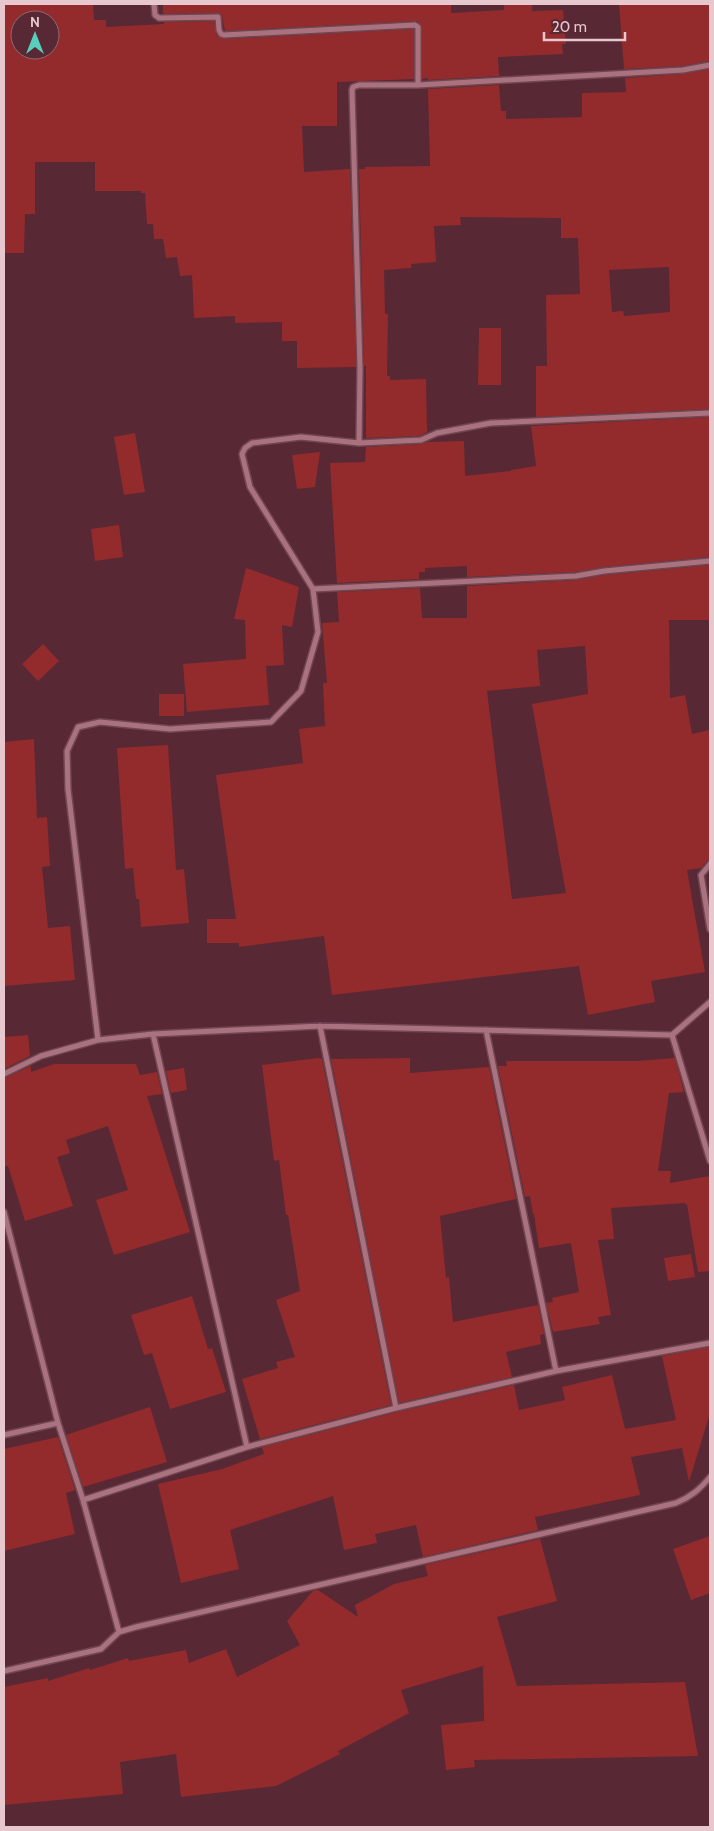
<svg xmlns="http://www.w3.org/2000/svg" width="714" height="1831" font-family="Cabin,sans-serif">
<rect width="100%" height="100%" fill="#582835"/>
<path fill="#932b2c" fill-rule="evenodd" d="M 4,4 L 93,4 L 94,20 L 106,20 L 106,27 L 164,24 L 164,22 L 214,21 L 217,36 L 224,39 L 414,29 L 414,79 L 337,82 L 337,126 L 302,126 L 304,172 L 350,169 L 356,367 L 297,368 L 297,341 L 282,341 L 282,322 L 235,323 L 235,316 L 194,318 L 192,275 L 180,276 L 177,257 L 166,258 L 163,239 L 154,239 L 153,224 L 147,224 L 145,193 L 141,193 L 141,191 L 95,191 L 95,162 L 35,162 L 35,214 L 25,214 L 24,253 L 4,253 ZM 20,20 L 50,20 L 50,50 L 20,50 Z
M 163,4 L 451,4 L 451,13 L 504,10 L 504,4 L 532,4 L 532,11 L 563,10 L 566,44 L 562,44 L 563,54 L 498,57 L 499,76 L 428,80 L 427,78 L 422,79 L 422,27 L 417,21 L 225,31 L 222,16 L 220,13 L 163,14 Z
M 619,4 L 710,4 L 710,61 L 682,66 L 624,69 Z
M 710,69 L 710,409 L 536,417 L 536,366 L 547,366 L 546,295 L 580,294 L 578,238 L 561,238 L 561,218 L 460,217 L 461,225 L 434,226 L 436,262 L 411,264 L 411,268 L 384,270 L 385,314 L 388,314 L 387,376 L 390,376 L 390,380 L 426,379 L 427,432 L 420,436 L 366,438 L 366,366 L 364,366 L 359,169 L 365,169 L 365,167 L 430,166 L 428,89 L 499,85 L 501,111 L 506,111 L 506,119 L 582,117 L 582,93 L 626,92 L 625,78 L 683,74 ZM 669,267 L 670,312 L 624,316 L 623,311 L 612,312 L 609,270 Z
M 479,328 L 501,328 L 501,385 L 478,385 Z
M 710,417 L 710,557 L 604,567 L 576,572 L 467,577 L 467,566 L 425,568 L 425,572 L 419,572 L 419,579 L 337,583 L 330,463 L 365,462 L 366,447 L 421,444 L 428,442 L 464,441 L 465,476 L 511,471 L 511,470 L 536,466 L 531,426 Z
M 135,433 L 145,492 L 124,495 L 114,437 Z
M 320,452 L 315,487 L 297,489 L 292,455 Z
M 119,525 L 123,557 L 95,561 L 91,529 Z
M 710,565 L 710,620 L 669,620 L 670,698 L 685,695 L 692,734 L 710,730 L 710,860 L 707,861 L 701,868 L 687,870 L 705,972 L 651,981 L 655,1002 L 588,1015 L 579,966 L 332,995 L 324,936 L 239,947 L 239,943 L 207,943 L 207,919 L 236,919 L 216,775 L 303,763 L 299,729 L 325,726 L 323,683 L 327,683 L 322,623 L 339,622 L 337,592 L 420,588 L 422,618 L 467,618 L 467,586 L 576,580 L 605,575 ZM 585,646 L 588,694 L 532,704 L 566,893 L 512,899 L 487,691 L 540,686 L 537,650 Z
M 246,568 L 299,587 L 292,627 L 282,625 L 284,665 L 266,666 L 269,705 L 187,712 L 183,664 L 246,659 L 245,620 L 234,619 Z
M 43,644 L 59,661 L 38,681 L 22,664 Z
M 159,694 L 184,694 L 184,716 L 159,716 Z
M 34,739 L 37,818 L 47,817 L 50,866 L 42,867 L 48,928 L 70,926 L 75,980 L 4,986 L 4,742 Z
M 168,745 L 176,870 L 184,869 L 189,923 L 141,927 L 139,899 L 136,899 L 133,868 L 125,869 L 117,748 Z
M 28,1035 L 30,1056 L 4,1069 L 4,1037 Z
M 318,1058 L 322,1059 L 391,1405 L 260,1439 L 242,1379 L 278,1368 L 276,1362 L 295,1357 L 276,1300 L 300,1291 L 288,1215 L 286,1215 L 279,1160 L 274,1161 L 262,1065 Z
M 410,1058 L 410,1073 L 489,1067 L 516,1199 L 440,1216 L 446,1278 L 449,1277 L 453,1322 L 538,1305 L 544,1334 L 540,1335 L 541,1344 L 506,1352 L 512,1377 L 399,1403 L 331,1059 Z
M 675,1058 L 684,1092 L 669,1093 L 658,1171 L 671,1171 L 670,1183 L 710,1176 L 710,1271 L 698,1272 L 687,1204 L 685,1205 L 685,1203 L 611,1208 L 614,1239 L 598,1240 L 611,1315 L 598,1317 L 600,1324 L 553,1332 L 546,1303 L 553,1302 L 552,1298 L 579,1292 L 571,1243 L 539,1248 L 534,1214 L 533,1214 L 530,1196 L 525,1197 L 498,1066 L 507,1066 L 506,1061 L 637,1061 Z
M 54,1064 L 136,1064 L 140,1075 L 157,1072 L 162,1094 L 147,1096 L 190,1232 L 114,1255 L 96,1200 L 128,1190 L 108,1126 L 66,1140 L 70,1153 L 57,1157 L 73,1206 L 25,1221 L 8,1166 L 4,1166 L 4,1078 L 31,1066 L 31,1072 Z
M 184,1068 L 187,1090 L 171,1093 L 166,1071 Z
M 691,1254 L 695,1277 L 668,1281 L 664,1258 Z
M 192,1296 L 208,1349 L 212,1348 L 226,1392 L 170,1409 L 152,1353 L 144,1355 L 131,1315 Z
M 710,1347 L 710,1413 L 689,1482 L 682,1448 L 631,1457 L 640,1495 L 535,1517 L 538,1530 L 423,1557 L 416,1525 L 375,1534 L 377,1543 L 344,1550 L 333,1496 L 230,1530 L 239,1569 L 181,1583 L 158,1484 L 222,1469 L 264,1454 L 262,1447 L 397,1412 L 514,1385 L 519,1410 L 565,1400 L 562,1387 L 612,1375 L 625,1429 L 676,1420 L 662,1356 Z
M 150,1407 L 167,1462 L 83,1487 L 66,1435 Z
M 58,1437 L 75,1490 L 66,1493 L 75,1534 L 4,1551 L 4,1449 Z
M 710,1536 L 710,1593 L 691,1600 L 673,1549 Z
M 540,1539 L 557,1601 L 497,1617 L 517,1686 L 685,1682 L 698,1756 L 474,1760 L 475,1767 L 446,1770 L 441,1725 L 484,1721 L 483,1666 L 401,1690 L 409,1713 L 338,1751 L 340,1754 L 276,1786 L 181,1797 L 176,1754 L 120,1762 L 123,1794 L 4,1805 L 4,1687 L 48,1678 L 48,1681 L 89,1668 L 90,1670 L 128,1658 L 129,1661 L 186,1650 L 189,1663 L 226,1649 L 237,1677 L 300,1645 L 287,1621 L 313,1591 L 318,1590 L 358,1617 L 355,1605 L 394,1584 L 428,1576 L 425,1565 Z"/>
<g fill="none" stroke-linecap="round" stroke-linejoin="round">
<g stroke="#6f4651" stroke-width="8">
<path id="street" d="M 154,4 L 155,15 L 159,18 L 218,17 L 219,30 L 221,34 L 224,35 L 415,25 L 418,27 L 418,85
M 359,443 L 421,440 L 437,433 L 491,423 L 710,413
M 313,589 L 576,576 L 604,571 L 710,561
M 710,864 L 701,875 L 710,929
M 710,1002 L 672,1035 L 710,1161
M 320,1026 L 396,1408
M 486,1030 L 556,1371 L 710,1343
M 153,1034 L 247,1447
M 98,1040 L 68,789 L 67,751 L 78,727 L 100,722 L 170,729 L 271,722 L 301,691 L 318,632 L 313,589 L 250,487 L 242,454 L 245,448 L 252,443 L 301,437 L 359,443 L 360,368 L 352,90 L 353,87 L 359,85 L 418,85 L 683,70 L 710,65
M 4,1074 L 41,1056 L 98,1040 L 153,1034 L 320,1026 L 672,1035
M 4,1212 L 58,1423 L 83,1500 L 119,1632
M 4,1435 L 58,1423
M 83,1500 L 247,1447 L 396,1408 L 556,1371
M 4,1671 L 101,1649 L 119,1632 L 136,1627 L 676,1503 C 691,1497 700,1489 710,1477"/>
</g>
<use href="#street" stroke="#aa727f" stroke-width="5"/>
</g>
<rect width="714" height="1831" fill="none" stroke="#e7c8ce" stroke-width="10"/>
<g transform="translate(35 35)"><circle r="24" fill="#582835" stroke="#916872"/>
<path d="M0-4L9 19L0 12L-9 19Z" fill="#58cebf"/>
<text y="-8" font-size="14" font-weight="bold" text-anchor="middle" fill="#e7c8ce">N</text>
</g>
<path d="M544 32v8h81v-8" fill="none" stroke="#e7c8ce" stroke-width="2.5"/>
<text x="552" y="32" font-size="15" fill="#e7c8ce" stroke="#582835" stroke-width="4" paint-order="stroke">20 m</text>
</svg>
